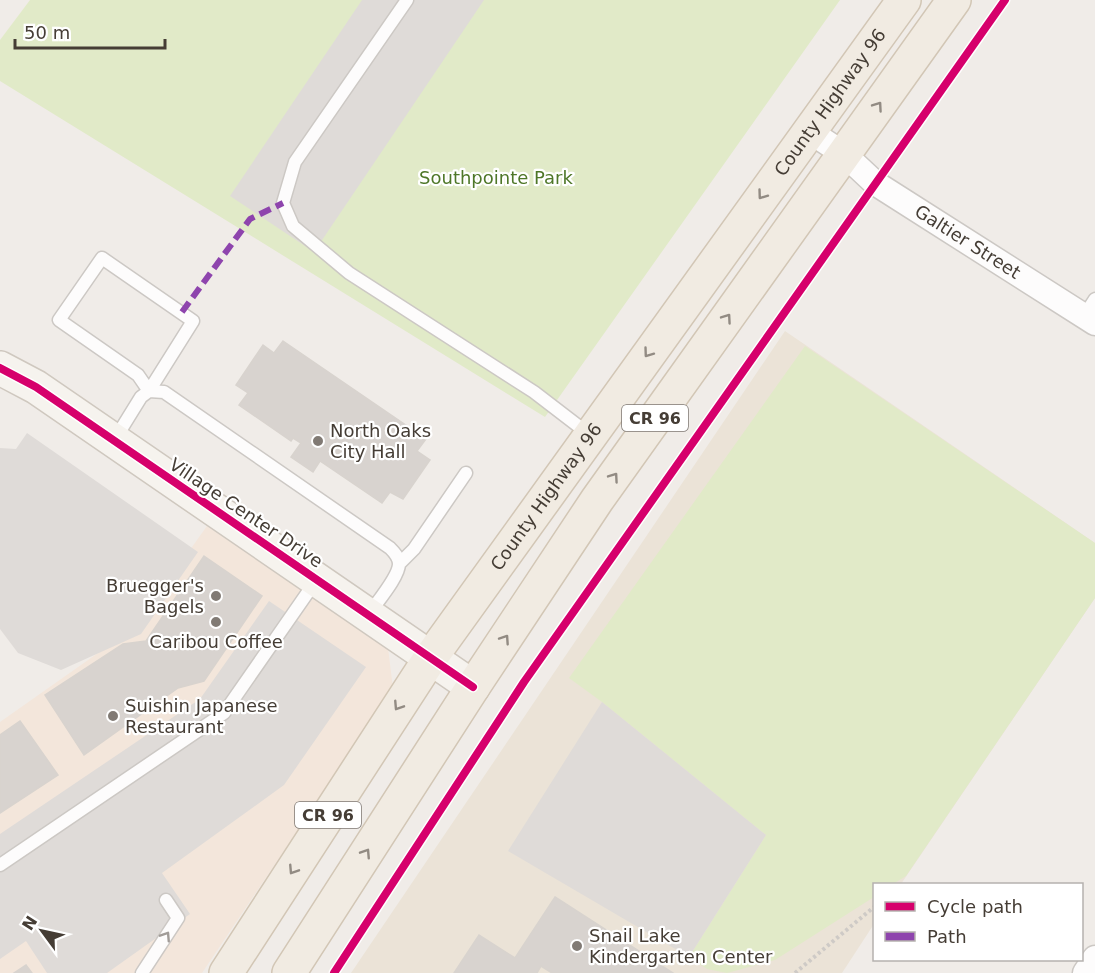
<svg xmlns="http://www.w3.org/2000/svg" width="1095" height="973" font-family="'DejaVu Sans',sans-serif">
<rect width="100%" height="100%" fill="#f0ece8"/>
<path fill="#f3e6db" d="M 207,526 L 388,648 L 393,688 L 202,973 L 0,973 L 0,722 L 135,627 Z"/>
<path fill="#ebe3d7" d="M 785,331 L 1095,543 L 1095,598 L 901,884 L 874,884 L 874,924 L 842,973 L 351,973 Z"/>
<path fill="#e1eac8" d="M 30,0 L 840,0 L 545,417 L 0,81 L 0,40 Z
M 805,346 L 1095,543 L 1095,598 L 906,876 L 893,884 L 874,884 L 874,897 L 775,960 L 727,973 L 707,969 L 689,957 L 766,835 L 602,702 L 569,678 Z"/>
<path fill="#dfdbd8" d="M 362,0 L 484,0 L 314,252 L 230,196 Z
M 27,433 L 198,552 L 141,634 L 61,670 L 18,653 L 0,629 L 0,448 L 16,449 Z
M 269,601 L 366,667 L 284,785 L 162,873 L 190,914 L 107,973 L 47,973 L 26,941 L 0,959 L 0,834 L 200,699 Z
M 602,702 L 766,835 L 689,957 L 508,851 Z"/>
<path fill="#d8d3cf" stroke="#d8d3ce" stroke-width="1.5" d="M 283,341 L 426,439 L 417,451 L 430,460 L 403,499 L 390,492 L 382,503 L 320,461 L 313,472 L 291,457 L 301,443 L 293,438 L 291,441 L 239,405 L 248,393 L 236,385 L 263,345 L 274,353 Z
M 204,556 L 262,596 L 204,681 L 178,688 L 84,755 L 45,695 L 123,644 L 146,641 Z
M 20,721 L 58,775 L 0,813 L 0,735 Z
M 555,897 L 673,973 L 552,973 L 541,966 L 537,973 L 454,973 L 479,935 L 515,958 Z
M 26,965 L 32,973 L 14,973 Z"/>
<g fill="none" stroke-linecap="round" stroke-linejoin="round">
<g stroke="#ccc8c4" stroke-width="15">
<path id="lane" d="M 407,0 L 295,162 L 283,203 L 293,226 L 349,273 L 534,392 L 590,435
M 102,258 L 193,321 L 149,391 L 138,375 L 59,320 Z
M 1084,316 L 1095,299
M 115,439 L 141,397 L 149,391 L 164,392 L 390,548 C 394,552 399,557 399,564 C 399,577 376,603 369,614
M 399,564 L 414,549 L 466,473
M 0,865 L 224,713 L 315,582
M 142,973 L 178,918 L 166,900"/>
</g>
<g stroke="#ccc8c4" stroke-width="27">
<g id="street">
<path id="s1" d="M 809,131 L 844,154 L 875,183 L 1095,323"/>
<path d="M 1085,973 L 1095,958"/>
</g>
</g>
<g stroke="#cfc8bf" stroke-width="36">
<path id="secondary" d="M 0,368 L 36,387 L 473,687"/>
</g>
<g stroke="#d2c6b5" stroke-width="36">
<g id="primary">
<path id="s2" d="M 226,973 L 431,657 L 904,0"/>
<path d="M 289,973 L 473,687 L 597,500 L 954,0"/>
</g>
</g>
<path stroke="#cecac6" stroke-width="4" stroke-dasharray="3 3" stroke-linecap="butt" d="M 795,973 L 874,907"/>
<use href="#lane" stroke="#fdfcfc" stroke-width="12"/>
<use href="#street" stroke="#fdfcfc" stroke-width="24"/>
<use href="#secondary" stroke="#f6f3ee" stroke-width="33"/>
<use href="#primary" stroke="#f1ebe2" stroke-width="33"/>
<path stroke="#8e44ad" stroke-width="6" stroke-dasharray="12 6" stroke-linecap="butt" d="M 182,312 L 250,219 L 283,203"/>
<g stroke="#fff" stroke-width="11">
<path id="cycleway" d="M 0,368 L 36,387 L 473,687
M 334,973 L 524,682 L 1005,0"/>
</g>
<use href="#cycleway" stroke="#d6006c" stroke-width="8"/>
</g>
<defs><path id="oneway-chevron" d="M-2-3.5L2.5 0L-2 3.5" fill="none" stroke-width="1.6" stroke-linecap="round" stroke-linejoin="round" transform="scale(1.5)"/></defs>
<g stroke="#928b83">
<use href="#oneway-chevron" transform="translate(878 106) rotate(-55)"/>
<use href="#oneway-chevron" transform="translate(762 195) rotate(126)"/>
<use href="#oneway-chevron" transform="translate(727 318) rotate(-55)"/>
<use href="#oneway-chevron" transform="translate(648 353) rotate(126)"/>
<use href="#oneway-chevron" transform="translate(614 477) rotate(-55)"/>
<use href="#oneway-chevron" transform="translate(505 639) rotate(-56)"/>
<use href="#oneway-chevron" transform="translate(398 706) rotate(123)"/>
<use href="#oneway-chevron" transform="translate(366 853) rotate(-57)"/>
<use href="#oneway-chevron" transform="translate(293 870) rotate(123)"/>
</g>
<use stroke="#a19c98" href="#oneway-chevron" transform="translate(166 936) rotate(-57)"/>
<g fill="#817a74" stroke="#fff" stroke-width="2">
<circle cx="318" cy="441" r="6"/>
<circle cx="216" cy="596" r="6"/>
<circle cx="216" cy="622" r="6"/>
<circle cx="113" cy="716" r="6"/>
<circle cx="577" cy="946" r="6"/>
</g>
<g text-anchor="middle" stroke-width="4.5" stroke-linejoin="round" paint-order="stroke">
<g fill="#fff" stroke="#7d7772" stroke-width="1.5">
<rect x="622" y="405" width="66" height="26" rx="4.5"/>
<rect x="295" y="802" width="66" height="26" rx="4.5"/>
</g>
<g font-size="16" font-weight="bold" fill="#453d35">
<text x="655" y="424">CR 96</text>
<text x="328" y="821">CR 96</text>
</g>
<g font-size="18" fill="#453d35" stroke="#fff">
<text dy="6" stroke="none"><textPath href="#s2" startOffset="1060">County Highway 96</textPath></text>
<text dy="6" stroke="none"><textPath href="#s1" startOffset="194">Galtier Street</textPath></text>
<text dy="6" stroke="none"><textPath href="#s2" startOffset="574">County Highway 96</textPath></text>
<text transform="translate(246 513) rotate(34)" y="6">Village Center Drive</text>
</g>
<g font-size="18" fill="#4e7728" stroke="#fff">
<text x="496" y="184">Southpointe Park</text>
</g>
<g font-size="18" fill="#453d35" stroke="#fff" text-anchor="start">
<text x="330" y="437">North Oaks<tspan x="330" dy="21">City Hall</tspan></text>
<text x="204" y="592" text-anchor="end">Bruegger's<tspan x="204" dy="21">Bagels</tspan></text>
<text x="216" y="648" text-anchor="middle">Caribou Coffee</text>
<text x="125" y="712">Suishin Japanese<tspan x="125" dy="21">Restaurant</tspan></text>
<text x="589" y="942">Snail Lake<tspan x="589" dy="21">Kindergarten Center</tspan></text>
</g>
</g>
<rect x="873" y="883" width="210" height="78" fill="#ffffff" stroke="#b5b1ae" stroke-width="1.5"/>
<rect x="885" y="902" width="30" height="9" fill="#d6006c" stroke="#b5b1ae" stroke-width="1.5"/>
<text x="927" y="913" font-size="18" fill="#453d35">Cycle path</text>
<rect x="885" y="932" width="30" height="9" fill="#8e44ad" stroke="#b5b1ae" stroke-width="1.5"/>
<text x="927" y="943" font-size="18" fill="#453d35">Path</text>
<g transform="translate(42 931) rotate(303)" stroke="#ffffff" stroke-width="4.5" paint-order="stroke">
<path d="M0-4.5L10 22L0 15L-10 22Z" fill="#453d35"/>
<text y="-9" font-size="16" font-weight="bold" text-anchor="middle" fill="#453d35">N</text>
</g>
<path d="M15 39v9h150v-9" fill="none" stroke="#453d35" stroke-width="3"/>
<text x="24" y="39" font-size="18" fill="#453d35" stroke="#ffffff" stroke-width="4.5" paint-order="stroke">50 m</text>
</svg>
